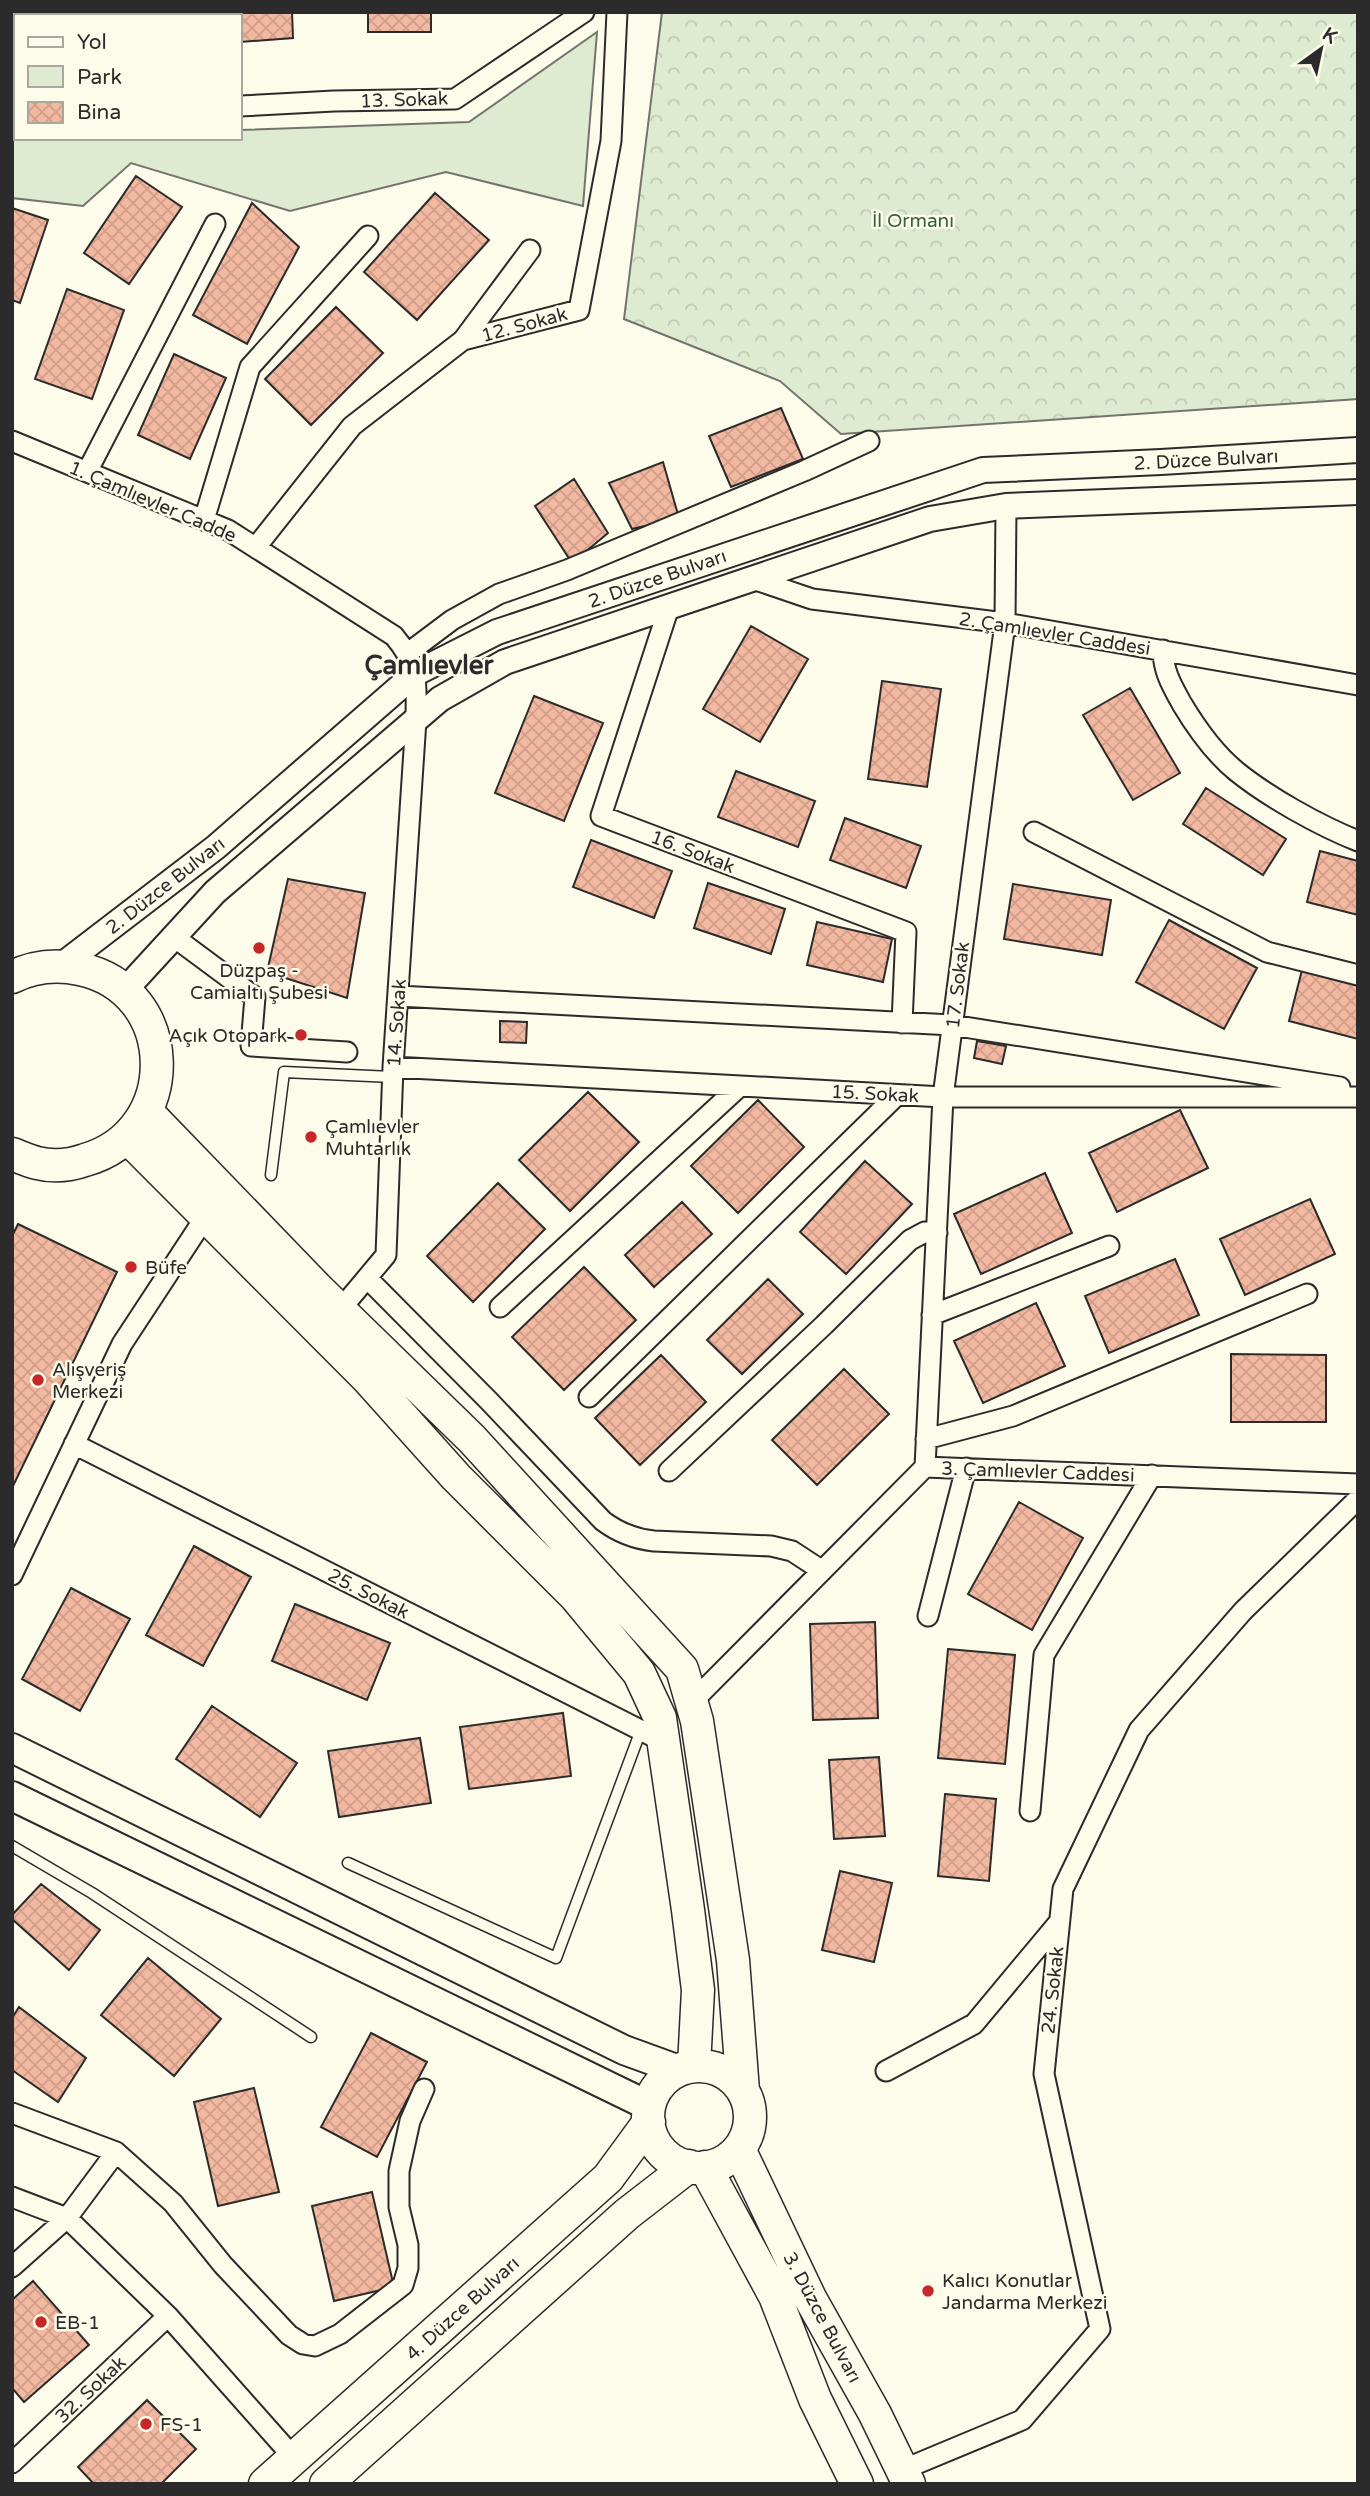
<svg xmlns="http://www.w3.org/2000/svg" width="1370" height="2496" font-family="'Varela Round',sans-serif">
<defs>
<pattern id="forest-crowns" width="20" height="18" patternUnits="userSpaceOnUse" patternTransform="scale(1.75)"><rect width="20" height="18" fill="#deebd1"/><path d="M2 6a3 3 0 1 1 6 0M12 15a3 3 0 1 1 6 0" fill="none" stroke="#bfcab4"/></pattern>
<pattern id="building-cross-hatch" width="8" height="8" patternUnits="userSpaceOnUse" patternTransform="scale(1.75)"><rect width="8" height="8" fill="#f2b8a0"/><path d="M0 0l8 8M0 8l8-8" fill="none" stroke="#d09e8a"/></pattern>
</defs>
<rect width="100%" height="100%" fill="#fdfbea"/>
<path fill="#deebd1" stroke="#74746e" stroke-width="2" d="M 12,12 L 210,12 L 210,16 L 16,16 L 16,95 L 12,95 Z
M 597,32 L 583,206 L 446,172 L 290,211 L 131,163 L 83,206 L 12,198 L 12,138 L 240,138 L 240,130 L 469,122 Z"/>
<path fill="url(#forest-crowns)" stroke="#74746e" stroke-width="2" d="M 662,12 L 1358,12 L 1358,399 L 841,434 L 780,381 L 624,319 Z"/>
<path fill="url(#building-cross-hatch)" stroke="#2b2b2b" stroke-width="2" d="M 226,12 L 292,12 L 293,38 L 240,42 L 240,16 L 226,16 Z
M 368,12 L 431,12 L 431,32 L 368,32 Z
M 136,176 L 182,207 L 129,284 L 84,253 Z
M 435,193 L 489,240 L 417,320 L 364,272 Z
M 252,203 L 299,247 L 247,344 L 193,315 Z
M 12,208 L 48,220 L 20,303 L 12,300 Z
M 67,289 L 124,310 L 92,399 L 35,379 Z
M 336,307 L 383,353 L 311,425 L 265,379 Z
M 174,354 L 226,378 L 190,459 L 138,435 Z
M 781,408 L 803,459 L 731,487 L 709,436 Z
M 663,462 L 679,518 L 632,529 L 609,483 Z
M 574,479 L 608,533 L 572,563 L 535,506 Z
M 751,626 L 808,659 L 760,742 L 703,709 Z
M 882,681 L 941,689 L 927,787 L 868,779 Z
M 1130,688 L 1180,773 L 1133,800 L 1083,715 Z
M 534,696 L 603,723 L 564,821 L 495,793 Z
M 736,771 L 815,801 L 798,847 L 718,817 Z
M 1206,788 L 1286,839 L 1263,875 L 1183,824 Z
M 845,818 L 921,846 L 906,888 L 830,860 Z
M 591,840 L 672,871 L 654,918 L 573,887 Z
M 1320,851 L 1358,861 L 1358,915 L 1307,902 Z
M 288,879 L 365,893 L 347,998 L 267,972 Z
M 708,883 L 785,909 L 771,954 L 694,928 Z
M 1013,884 L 1111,900 L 1102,955 L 1004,939 Z
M 1169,920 L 1257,968 L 1224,1029 L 1136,982 Z
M 817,922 L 892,939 L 883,982 L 807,965 Z
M 1302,970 L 1358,984 L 1358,1039 L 1289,1021 Z
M 500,1021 L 527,1022 L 526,1043 L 500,1042 Z
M 977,1041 L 1006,1046 L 1002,1064 L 974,1058 Z
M 588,1092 L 639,1142 L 570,1211 L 519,1160 Z
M 758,1100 L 804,1147 L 738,1213 L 691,1166 Z
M 1180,1110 L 1208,1168 L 1117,1212 L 1089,1153 Z
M 865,1161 L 912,1204 L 846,1274 L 800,1232 Z
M 1045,1173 L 1072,1233 L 981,1274 L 954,1214 Z
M 498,1183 L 545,1229 L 473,1302 L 427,1256 Z
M 1310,1199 L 1335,1254 L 1245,1295 L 1220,1239 Z
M 682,1202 L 712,1234 L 654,1287 L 625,1255 Z
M 18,1224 L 117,1272 L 12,1488 L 12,1236 Z
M 1175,1259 L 1199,1315 L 1109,1353 L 1085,1296 Z
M 584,1267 L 636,1320 L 564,1390 L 512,1337 Z
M 768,1279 L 803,1314 L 742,1374 L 707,1340 Z
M 1036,1303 L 1065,1366 L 983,1403 L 954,1341 Z
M 1231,1354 L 1326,1355 L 1326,1422 L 1231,1422 Z
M 661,1355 L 706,1402 L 640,1465 L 595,1418 Z
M 844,1369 L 889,1414 L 817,1485 L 772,1440 Z
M 1019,1502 L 1083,1538 L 1032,1630 L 968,1594 Z
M 194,1546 L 251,1577 L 203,1666 L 146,1635 Z
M 71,1588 L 130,1619 L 80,1711 L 22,1679 Z
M 295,1604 L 390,1643 L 367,1700 L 272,1661 Z
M 875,1622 L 878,1718 L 813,1720 L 810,1624 Z
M 948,1649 L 1015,1655 L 1005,1764 L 938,1758 Z
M 212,1706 L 297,1763 L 260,1817 L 176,1759 Z
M 563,1713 L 571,1776 L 469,1789 L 460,1727 Z
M 420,1738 L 431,1803 L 339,1817 L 328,1751 Z
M 879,1757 L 885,1836 L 834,1839 L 829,1760 Z
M 945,1794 L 996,1799 L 989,1881 L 938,1876 Z
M 840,1871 L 892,1883 L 874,1962 L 822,1950 Z
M 41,1884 L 100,1930 L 69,1970 L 12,1919 L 12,1915 Z
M 148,1958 L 221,2019 L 174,2076 L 101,2015 Z
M 19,2007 L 86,2058 L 58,2102 L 12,2070 L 12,2018 Z
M 371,2033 L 427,2062 L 377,2157 L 321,2127 Z
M 254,2088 L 279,2192 L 218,2206 L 194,2102 Z
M 372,2192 L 394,2287 L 334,2301 L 312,2206 Z
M 33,2281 L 89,2345 L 24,2402 L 12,2388 L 12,2300 Z
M 147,2400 L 196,2449 L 161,2484 L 94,2484 L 78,2467 Z"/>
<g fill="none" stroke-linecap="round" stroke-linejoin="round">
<g stroke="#2b2b2b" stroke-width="13">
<path id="service" d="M 271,1175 L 284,1072 L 392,1077
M 12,1846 L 92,1893 L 311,2037
M 348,1863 L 556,1958 L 641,1730"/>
</g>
<g stroke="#2b2b2b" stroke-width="23">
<path id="minor" d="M 240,106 L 334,101 L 455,99 L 584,12
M 12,119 L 16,119
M 463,340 L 530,250
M 12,441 L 228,530 L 394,636 C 420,667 416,681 416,720 L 393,1067 L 386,1255 L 340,1310
M 87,472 L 215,224
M 204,520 L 250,367 L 368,236
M 256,547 L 352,426 L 463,340 L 579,310 L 611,141 L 617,12
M 753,579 L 812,599 L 1005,623 L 1358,685
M 669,607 L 601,816 L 906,932 L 902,1023
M 1163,650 C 1163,671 1172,686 1182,704 C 1197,729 1214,753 1236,771 C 1268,797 1320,826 1358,841
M 408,653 L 452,620 L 499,594 L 567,570 L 804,471 L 869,441
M 1034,832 L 1267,952 L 1358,975
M 174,937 L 255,997 L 251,1046 L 347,1052
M 398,996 L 952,1025 L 1340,1087
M 393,1067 L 943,1097 L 1358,1097
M 367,1278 L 489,1401 L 603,1521 C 619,1533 634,1539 654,1541 L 771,1546 L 792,1551 L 821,1570
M 500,1307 L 740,1086
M 932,1315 L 1109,1246
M 589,1397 L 897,1095
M 926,1439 L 1013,1416 L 1307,1294
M 74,1444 L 664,1742
M 925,1467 L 943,1097 L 1005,623 L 1006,506
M 669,1471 L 824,1325 L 910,1240 L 925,1232 L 937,1233
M 12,1575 L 122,1344 L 206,1216
M 928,1616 L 966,1468
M 691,1703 L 925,1467 L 1358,1484
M 1030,1811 L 1044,1655 L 1152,1475
M 886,2071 L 974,2024 L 1059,1922
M 12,2113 L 116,2152 L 173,2203 L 223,2265 L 289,2335 L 303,2344 L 315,2346 L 340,2334 L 403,2285 L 408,2268 L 408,2245 L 399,2207 L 399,2171 L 410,2121 L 424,2089
M 12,2197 L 67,2218 L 168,2316 L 294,2458
M 12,2267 L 67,2218 L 116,2152
M 12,2463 L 168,2316
M 902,2470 L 1022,2420 L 1100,2329 L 1044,2074 L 1063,1889 L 1139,1730 L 1243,1611 L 1358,1499"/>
</g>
<g stroke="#2b2b2b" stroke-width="28">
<path id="tertiary" d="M 62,965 L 216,847 L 416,673 L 497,632 L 983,470 L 1161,462 L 1358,450
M 125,990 L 215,892 L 440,699 L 505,662 L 930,519 L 1006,506 L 1358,492"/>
</g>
<g stroke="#2b2b2b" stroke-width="32">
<path id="secondary" d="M 12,1748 L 624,2050 L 679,2070
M 12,1796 L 649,2106"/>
</g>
<g stroke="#2b2b2b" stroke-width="35">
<path id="primary" d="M 12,977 C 34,966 56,964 80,969 C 180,990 183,1132 85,1160 C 71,1165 53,1167 37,1163 C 29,1161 20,1157 12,1154
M 147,1112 L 317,1288 L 472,1439 L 682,1669 L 697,1721 L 733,1960 L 743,2091
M 128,1138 L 369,1380 L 456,1477 L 576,1597 L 639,1673 L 660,1718 L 688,1910 L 698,1990 L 694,2066
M648 2117a51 51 0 1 1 102 0a51 51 0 1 1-102 0Z
M 739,2149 L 810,2298 L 875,2414 L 909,2484
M 705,2167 L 775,2296 L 815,2399 L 857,2484
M 265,2484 L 608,2178 L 649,2122
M 326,2484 L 627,2214 L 689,2166"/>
</g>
<use href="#service" stroke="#fdfbea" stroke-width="10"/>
<use href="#minor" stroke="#fdfbea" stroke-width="19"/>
<use href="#tertiary" stroke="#fdfbea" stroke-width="24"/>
<use href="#secondary" stroke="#fdfbea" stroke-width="28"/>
<use href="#primary" stroke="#fdfbea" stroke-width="32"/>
</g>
<g fill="#c62828" stroke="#fdfbea" stroke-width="2.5">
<circle cx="259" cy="948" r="7"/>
<circle cx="301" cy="1035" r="7"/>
<circle cx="311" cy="1137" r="7"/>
<circle cx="131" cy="1267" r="7"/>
<circle cx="38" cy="1380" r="7"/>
<circle cx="928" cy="2291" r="7"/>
<circle cx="41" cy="2322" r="7"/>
<circle cx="146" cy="2424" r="7"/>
</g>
<g text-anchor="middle" stroke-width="5" stroke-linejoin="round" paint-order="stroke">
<g font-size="19" fill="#2b2b2b" stroke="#fdfbea">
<text transform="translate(404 99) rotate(-2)" y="7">13. Sokak</text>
<text transform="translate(524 324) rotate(-15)" y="7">12. Sokak</text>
<text transform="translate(1206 459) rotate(-3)" y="7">2. Düzce Bulvarı</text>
<text transform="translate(153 501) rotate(23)" y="7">1. Çamlıevler Cadde</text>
<text transform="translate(657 578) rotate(-19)" y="7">2. Düzce Bulvarı</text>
<text transform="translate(1055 633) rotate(9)" y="7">2. Çamlıevler Caddesi</text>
<text transform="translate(693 851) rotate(21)" y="7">16. Sokak</text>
<text transform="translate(165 885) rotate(-38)" y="7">2. Düzce Bulvarı</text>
<text transform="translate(957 985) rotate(-83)" y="7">17. Sokak</text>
<text transform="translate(396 1023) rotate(-86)" y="7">14. Sokak</text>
<text transform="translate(875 1093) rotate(3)" y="7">15. Sokak</text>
<text transform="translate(1038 1471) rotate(2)" y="7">3. Çamlıevler Caddesi</text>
<text transform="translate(369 1593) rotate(27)" y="7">25. Sokak</text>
<text transform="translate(1052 1990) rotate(-84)" y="7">24. Sokak</text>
<text transform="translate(462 2308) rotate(-42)" y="7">4. Düzce Bulvarı</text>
<text transform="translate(823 2317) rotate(62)" y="7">3. Düzce Bulvarı</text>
<text transform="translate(90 2389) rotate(-43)" y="7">32. Sokak</text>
</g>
<g font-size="19" fill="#34623c" stroke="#fdfbea">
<text x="913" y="227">İl Ormanı</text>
</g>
<g font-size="19" fill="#2b2b2b" stroke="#fdfbea" text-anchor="start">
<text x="259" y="977" text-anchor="middle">Düzpaş -<tspan x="259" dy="22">Camialtı Şubesi</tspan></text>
<text x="287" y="1042" text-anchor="end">Açık Otopark</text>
<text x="325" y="1133">Çamlıevler<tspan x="325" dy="22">Muhtarlık</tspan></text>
<text x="145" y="1274">Büfe</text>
<text x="52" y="1376">Alışveriş<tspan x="52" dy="22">Merkezi</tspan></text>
<text x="942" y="2287">Kalıcı Konutlar<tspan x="942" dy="22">Jandarma Merkezi</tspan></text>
<text x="55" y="2329">EB-1</text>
<text x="160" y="2431">FS-1</text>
</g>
<g font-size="26" font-weight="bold" fill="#2b2b2b" stroke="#fdfbea">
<text x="429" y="674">Çamlıevler</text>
</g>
</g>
<rect width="1370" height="2496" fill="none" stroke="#2b2b2b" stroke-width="28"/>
<rect x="14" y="14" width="228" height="126" fill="#fdfbea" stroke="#a9a89e" stroke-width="2"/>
<rect x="28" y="37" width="35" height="10" fill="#fdfbea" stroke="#a9a89e" stroke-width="2"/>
<text x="77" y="49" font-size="21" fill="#2b2b2b">Yol</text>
<rect x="28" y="66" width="35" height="21" fill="#deebd1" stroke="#a9a89e" stroke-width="2"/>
<text x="77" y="84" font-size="21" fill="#2b2b2b">Park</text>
<rect x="28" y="102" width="35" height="21" fill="url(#building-cross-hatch)" stroke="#a9a89e" stroke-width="2"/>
<text x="77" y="119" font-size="21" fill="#2b2b2b">Bina</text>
<g transform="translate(1321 49) rotate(33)" stroke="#fdfbea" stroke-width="5" paint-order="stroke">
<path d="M0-5L12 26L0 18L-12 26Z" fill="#2b2b2b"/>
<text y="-10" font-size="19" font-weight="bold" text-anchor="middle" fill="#2b2b2b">K</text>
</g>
</svg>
